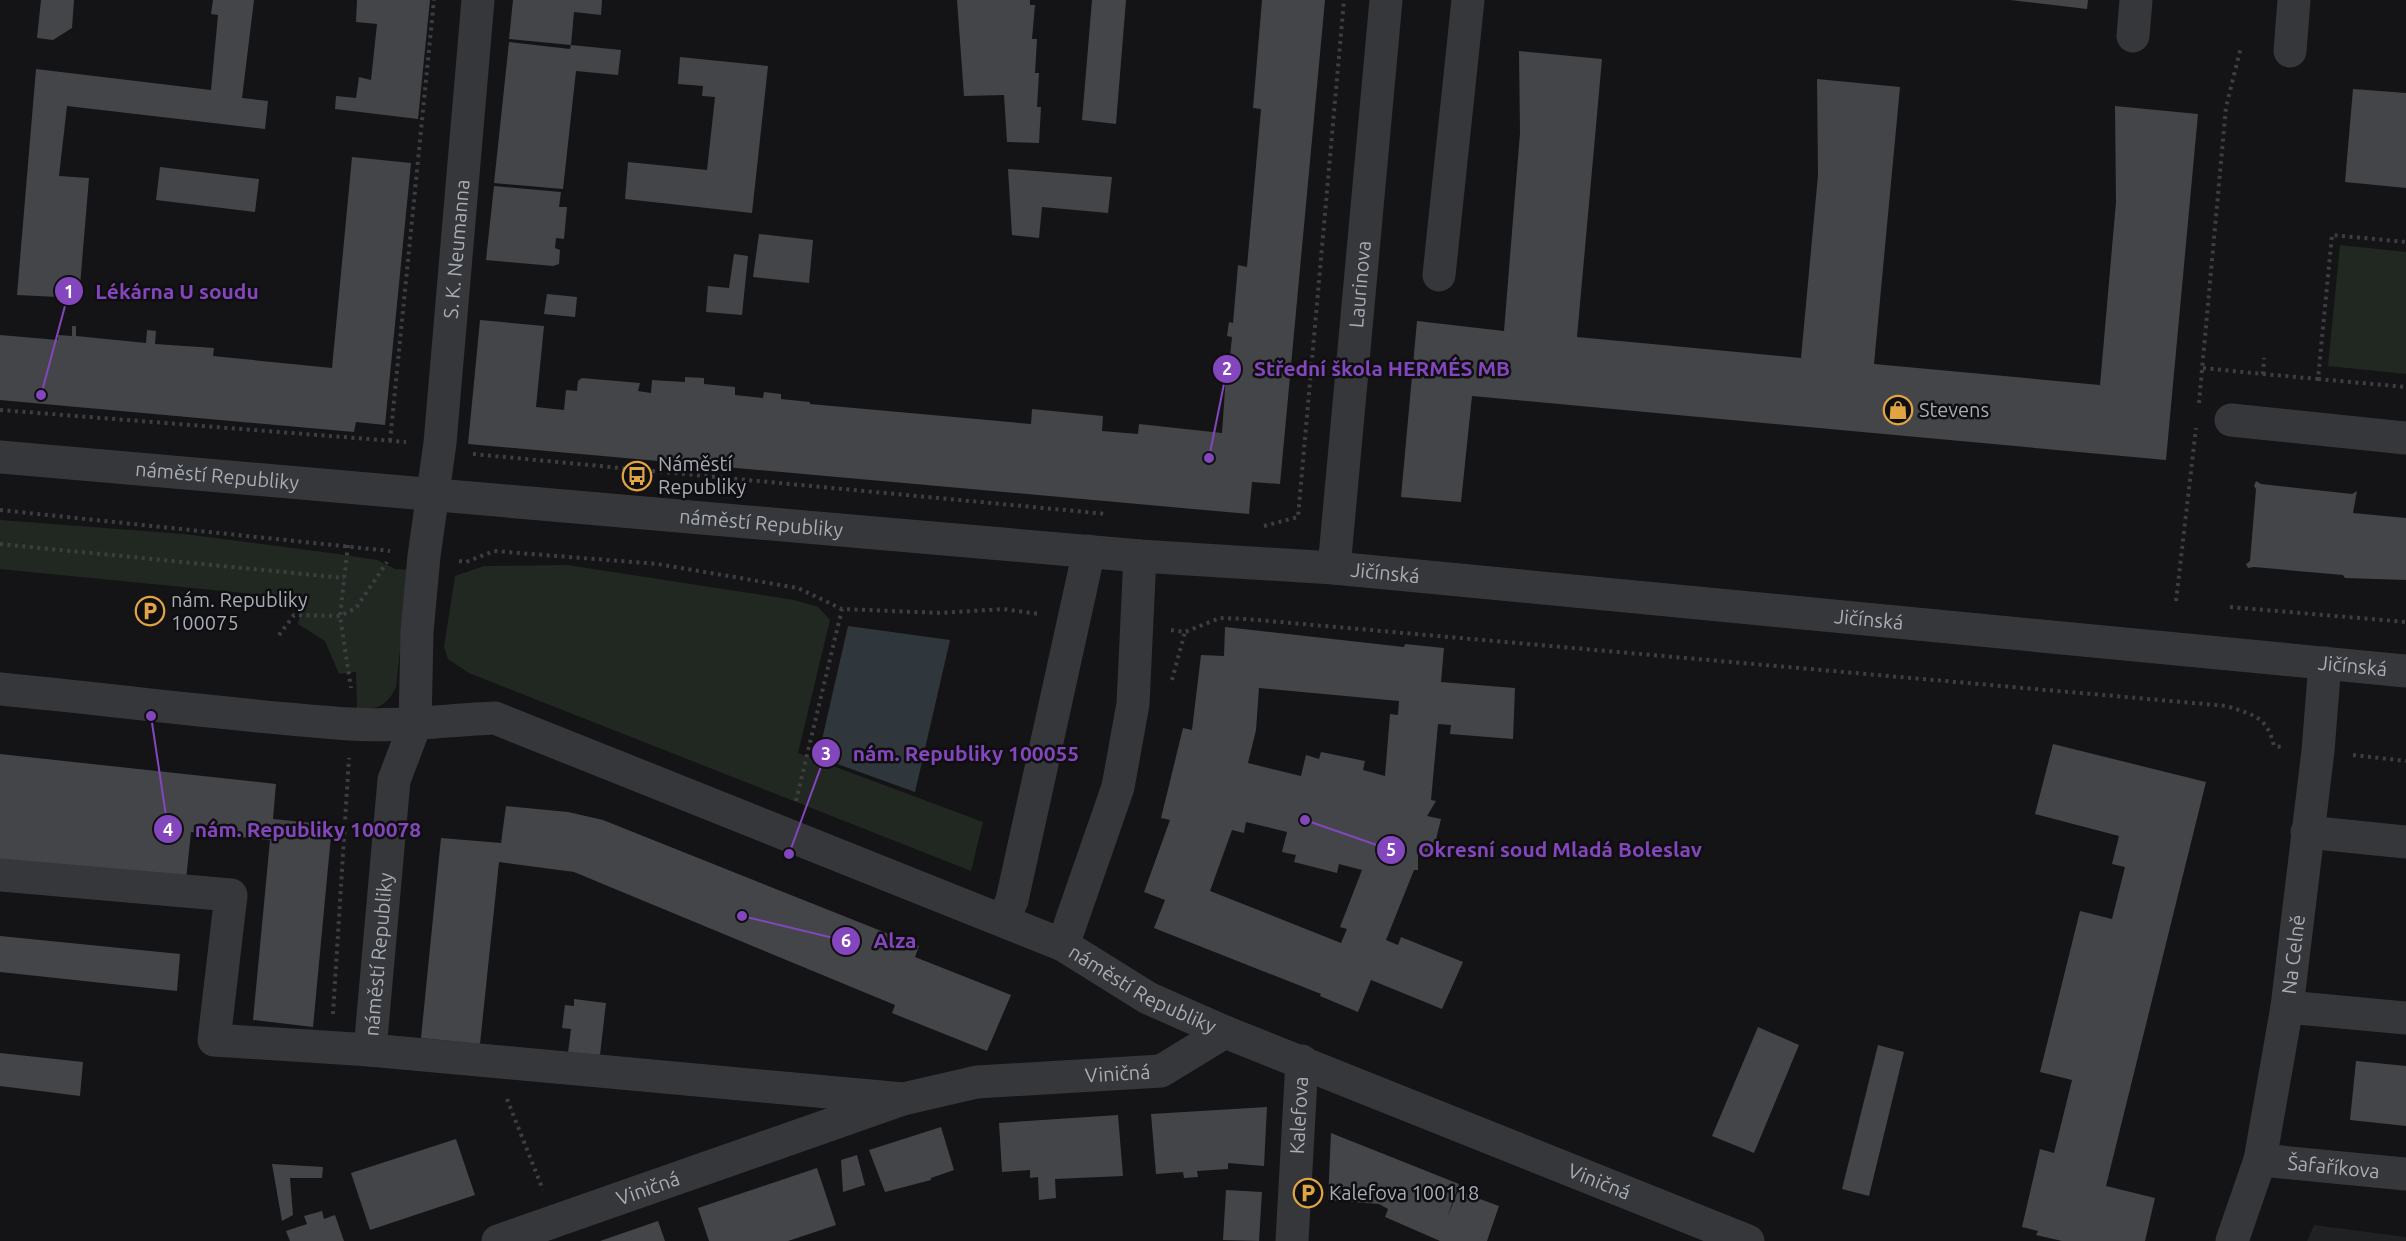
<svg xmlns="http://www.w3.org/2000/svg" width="2406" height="1241" font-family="Ubuntu,sans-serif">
<rect width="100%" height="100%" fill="#141416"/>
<path fill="#202123" d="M 2314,1225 L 2406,1237 L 2406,1241 L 2307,1241 Z"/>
<path fill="#212821" d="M 2340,245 L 2406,252 L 2406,374 L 2328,366 Z
M 0,520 L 184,534 L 338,554 L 377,560 L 395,569 L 409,570 L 396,687 C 387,706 377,710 357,709 L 356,672 L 339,674 L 325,641 L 298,624 L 303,599 L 0,569 Z
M 567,565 L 794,600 L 818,607 L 830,620 L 798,753 L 983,822 L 971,871 L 469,673 L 448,659 L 444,647 L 455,576 L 484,566 Z"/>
<path fill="#2f373d" d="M 848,626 L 950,640 L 915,792 L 818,757 Z"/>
<path fill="#434549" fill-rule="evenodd" d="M 41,0 L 74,0 L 72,28 L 53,40 L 37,38 Z
M 213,0 L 254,0 L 242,98 L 268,101 L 265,129 L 67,106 L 59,176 L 89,178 L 79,298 L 17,295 L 36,69 L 211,90 L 218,15 L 211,14 Z
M 357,0 L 430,0 L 418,119 L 335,109 L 336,96 L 356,98 L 359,77 L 371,80 L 377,24 L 356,22 Z
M 513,0 L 602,0 L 601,15 L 574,12 L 571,45 L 509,39 Z
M 957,0 L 1030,0 L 1030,5 L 1035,5 L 1032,39 L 1037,39 L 1035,73 L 1039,73 L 1037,107 L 1041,107 L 1039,143 L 1007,142 L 1004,95 L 964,96 Z
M 1092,0 L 1126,0 L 1116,124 L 1082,120 Z
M 1262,0 L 1325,0 L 1280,484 L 1252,482 L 1249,514 L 468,444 L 480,320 L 544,326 L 536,407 L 564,410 L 566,390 L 577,391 L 578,381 L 582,378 L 640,383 L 638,391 L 651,393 L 652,380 L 685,382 L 685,377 L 704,378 L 704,384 L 735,387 L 735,395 L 763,398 L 764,392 L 781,394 L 781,399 L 810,402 L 810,404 L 1031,424 L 1032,409 L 1103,416 L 1102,431 L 1138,434 L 1139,424 L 1222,433 L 1226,375 L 1228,375 L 1232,337 L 1227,336 L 1229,322 L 1233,323 L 1238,265 L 1247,267 L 1261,109 L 1253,108 Z
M 2010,0 L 2088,0 L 2087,9 Z
M 509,42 L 570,49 L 571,45 L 621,50 L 618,75 L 576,71 L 563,189 L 494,183 Z
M 1519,51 L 1602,59 L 1577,337 L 1801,358 L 1818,175 L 1817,79 L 1900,87 L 1874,364 L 2100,385 L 2116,202 L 2115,106 L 2198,114 L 2166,460 L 1472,396 L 1461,502 L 1401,497 L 1417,321 L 1504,331 L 1520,133 Z
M 680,57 L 768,66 L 752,213 L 625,199 L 628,162 L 707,170 L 715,97 L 702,96 L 703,86 L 678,84 Z
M 2353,89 L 2406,93 L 2406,188 L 2345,182 Z
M 352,157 L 411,163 L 385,425 L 356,422 L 354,432 L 0,400 L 0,335 L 58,340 L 58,335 L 72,336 L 72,326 L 76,326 L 76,336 L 146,343 L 147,330 L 156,331 L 155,344 L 214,348 L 213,356 L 332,368 Z
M 160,167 L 259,179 L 255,212 L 156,200 Z
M 1008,169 L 1112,177 L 1108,213 L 1042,207 L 1039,238 L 1012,235 Z
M 494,186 L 561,192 L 559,207 L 567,207 L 564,239 L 556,238 L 555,248 L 560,250 L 559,264 L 553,266 L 486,260 Z
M 759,234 L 813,240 L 809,283 L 753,277 Z
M 734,254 L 748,256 L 742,315 L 706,312 L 708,286 L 729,288 Z
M 547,294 L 577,297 L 575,317 L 544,314 Z
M 2256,481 L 2261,484 L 2352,494 L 2357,491 L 2353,513 L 2406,518 L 2406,580 L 2345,578 L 2343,575 L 2254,567 L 2248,568 L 2246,564 L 2250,561 L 2256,489 L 2254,486 Z
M 1225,627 L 1404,647 L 1405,644 L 1444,648 L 1441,682 L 1515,688 L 1513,739 L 1450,734 L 1451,725 L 1438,724 L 1431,800 L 1436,801 L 1427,816 L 1441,819 L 1432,856 L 1418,853 L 1418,870 L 1414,870 L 1386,940 L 1398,945 L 1401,937 L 1463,962 L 1442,1009 L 1371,980 L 1358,1012 L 1320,996 L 1321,994 L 1154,928 L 1165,900 L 1144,892 L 1170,820 L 1161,818 L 1183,728 L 1192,730 L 1201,655 L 1224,656 ZM 1259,688 L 1399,701 L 1398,715 L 1390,714 L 1385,776 L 1363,770 L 1365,761 L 1321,752 L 1319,759 L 1306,755 L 1301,776 L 1248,763 L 1256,730 ZM 1246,822 L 1287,832 L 1282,852 L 1296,855 L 1294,862 L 1337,873 L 1339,864 L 1362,870 L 1340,927 L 1347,929 L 1341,943 L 1210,891 L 1232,830 L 1244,833 Z
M 2053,744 L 2206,782 L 2106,1186 L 2155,1198 L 2145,1241 L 2062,1241 L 2036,1235 L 2038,1231 L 2022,1227 L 2040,1149 L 2054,1153 L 2072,1080 L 2040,1072 L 2080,911 L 2112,919 L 2125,867 L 2112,864 L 2119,836 L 2035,814 Z
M 0,754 L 276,784 L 273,819 L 332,825 L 313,1027 L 253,1020 L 270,840 L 191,832 L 186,880 L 0,860 Z
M 506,806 L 568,812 L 603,820 L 919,946 L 915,957 L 1011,995 L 987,1051 L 892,1013 L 895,1005 L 574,872 L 499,862 L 480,1044 L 421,1038 L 441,838 L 501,843 Z
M 0,936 L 180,954 L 177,991 L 0,972 Z
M 574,999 L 606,1003 L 600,1055 L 568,1053 L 571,1029 L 562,1028 L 565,1005 L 574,1006 Z
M 1758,1027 L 1799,1045 L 1754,1153 L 1712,1136 Z
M 1878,1045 L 1904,1052 L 1869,1196 L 1842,1189 Z
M 0,1053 L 83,1062 L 80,1096 L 0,1086 Z
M 2356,1061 L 2406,1066 L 2406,1126 L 2350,1120 Z
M 1267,1107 L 1264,1166 L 1228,1163 L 1228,1169 L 1197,1171 L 1198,1177 L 1184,1178 L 1183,1172 L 1156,1174 L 1151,1114 Z
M 1118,1115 L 1123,1176 L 1055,1179 L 1056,1198 L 1039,1200 L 1038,1177 L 1030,1178 L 1030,1170 L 1002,1172 L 999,1123 Z
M 941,1127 L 954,1170 L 931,1178 L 931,1180 L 885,1192 L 869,1150 Z
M 1331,1133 L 1459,1184 L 1447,1218 L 1458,1191 L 1499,1206 L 1487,1241 L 1440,1241 L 1385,1217 L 1388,1209 L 1379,1204 L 1328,1200 Z
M 456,1139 L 475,1195 L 370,1230 L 351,1173 Z
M 857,1155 L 865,1185 L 843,1192 L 841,1160 Z
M 272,1164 L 323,1167 L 322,1178 L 290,1178 L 293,1215 L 282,1221 Z
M 817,1168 L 836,1225 L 788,1241 L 709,1241 L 698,1208 Z
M 1226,1190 L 1262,1192 L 1259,1241 L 1223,1240 Z
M 322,1211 L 324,1219 L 335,1215 L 344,1241 L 290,1241 L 286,1231 L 307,1224 L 304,1216 Z
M 658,1221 L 665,1241 L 600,1241 Z"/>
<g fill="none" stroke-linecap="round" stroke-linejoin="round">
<path stroke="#3c3e41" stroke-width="4" stroke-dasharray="3 4.5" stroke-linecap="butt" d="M 2203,368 L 2263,374 L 2264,358
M 2263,374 L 2318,379 L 2332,235 L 2406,242
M 2318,379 L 2406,387
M 2199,403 L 2226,107 L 2241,47
M 0,410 L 406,442
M 390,441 L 434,0
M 473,454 L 1107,514
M 0,510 L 390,551
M 1264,526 L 1298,517 L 1344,0
M 0,544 L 344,578
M 348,545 L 340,616 L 351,688
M 459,561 L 466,562 L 494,551 L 658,564 L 798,588 L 842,609 L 941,613 L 1003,609 L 1039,614
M 2176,601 L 2196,428
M 2230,607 L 2406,622
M 1171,630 L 1185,632 L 1220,618 L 1246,619 L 2227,706 C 2253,715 2267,716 2274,746 L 2283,747
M 279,635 L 294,615 L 340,616 L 356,608 L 387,562
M 1172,680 L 1185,632
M 2353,755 L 2406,761
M 796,801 L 842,609
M 333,1014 L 349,758
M 507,1099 L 543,1190"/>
<g stroke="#36373a" stroke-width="33">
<path d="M 2133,36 L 2136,0"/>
<path d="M 2290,51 L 2294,0"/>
<path d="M 1439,275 L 1468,0"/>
<path d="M 2231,420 L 2406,438"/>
<path id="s1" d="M 0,457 L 1140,556 L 1334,568 L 2406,671"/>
<path id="s2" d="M 1334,568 L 1386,0"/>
<path id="s3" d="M 0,689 C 116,700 233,716 350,724 C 399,727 447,720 495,718 L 1063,945 L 1148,998 L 1225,1032 L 1748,1241"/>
<path d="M 2307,832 L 2406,842"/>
<path d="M 0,875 L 231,895 L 214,1040 L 370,1050 L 903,1099"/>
<path d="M 1003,920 L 1012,900 L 1089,551"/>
<path d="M 1063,945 L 1118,787 L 1133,704 L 1140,556"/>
<path d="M 2287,1007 L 2406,1018"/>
<path id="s4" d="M 370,1050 L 394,780 L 415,725 L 417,632 L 424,556 L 440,443 L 478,0"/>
<path id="s5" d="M 2260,1160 L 2406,1174"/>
<path id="s6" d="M 498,1241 L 903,1099 L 977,1082 L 1161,1071 L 1225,1032"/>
<path id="s7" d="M 1292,1241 L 1302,1061"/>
<path id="s8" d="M 2232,1241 L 2260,1160 L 2287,1007 L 2318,751 L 2325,663"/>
</g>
</g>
<defs>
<g id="shop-ring" transform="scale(1.5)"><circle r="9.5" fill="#0f0f11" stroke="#e0a443" stroke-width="1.5"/><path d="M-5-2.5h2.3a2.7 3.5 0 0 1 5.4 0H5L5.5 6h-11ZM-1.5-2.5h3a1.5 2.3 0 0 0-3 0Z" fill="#e0a443"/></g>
<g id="bus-ring" transform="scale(1.5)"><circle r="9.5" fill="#0f0f11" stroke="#e0a443" stroke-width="1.5"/><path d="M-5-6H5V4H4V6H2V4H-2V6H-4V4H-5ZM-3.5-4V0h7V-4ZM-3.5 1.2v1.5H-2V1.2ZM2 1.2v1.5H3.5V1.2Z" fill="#e0a443"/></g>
<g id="parking-ring" transform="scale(1.5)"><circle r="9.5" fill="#0f0f11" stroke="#e0a443" stroke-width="1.5"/><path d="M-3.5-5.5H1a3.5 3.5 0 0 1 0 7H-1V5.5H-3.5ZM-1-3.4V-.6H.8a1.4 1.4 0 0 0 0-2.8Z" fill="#e0a443"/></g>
</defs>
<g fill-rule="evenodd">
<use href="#shop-ring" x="1898" y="410"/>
<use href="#bus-ring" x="637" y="476"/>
<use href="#parking-ring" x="150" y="611"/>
<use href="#parking-ring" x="1308" y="1193"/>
</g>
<g text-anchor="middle" stroke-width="5" stroke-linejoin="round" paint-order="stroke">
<g font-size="20" fill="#a7acb5" stroke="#0f0f11">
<text dy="7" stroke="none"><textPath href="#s4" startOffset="808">S. K. Neumanna</textPath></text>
<text dy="7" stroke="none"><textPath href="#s2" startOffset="285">Laurinova</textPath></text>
<text dy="7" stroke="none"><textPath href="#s1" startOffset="218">náměstí Republiky</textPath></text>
<text dy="7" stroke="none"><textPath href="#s1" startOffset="764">náměstí Republiky</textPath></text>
<text dy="7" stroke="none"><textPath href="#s1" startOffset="1390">Jičínská</textPath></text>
<text dy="7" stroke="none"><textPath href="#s1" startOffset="1876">Jičínská</textPath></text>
<text dy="7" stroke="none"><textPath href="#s1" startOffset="2362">Jičínská</textPath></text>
<text dy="7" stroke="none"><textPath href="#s8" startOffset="294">Na Celně</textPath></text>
<text dy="7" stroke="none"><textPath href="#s4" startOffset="96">náměstí Republiky</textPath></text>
<text dy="7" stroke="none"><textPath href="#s3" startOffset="1200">náměstí Republiky</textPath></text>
<text dy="7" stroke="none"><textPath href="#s6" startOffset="646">Viničná</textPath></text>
<text dy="7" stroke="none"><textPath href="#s7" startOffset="126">Kalefova</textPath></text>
<text dy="7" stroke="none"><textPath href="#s5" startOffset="74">Šafaříkova</textPath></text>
<text dy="7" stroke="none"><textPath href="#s3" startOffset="1696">Viničná</textPath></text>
<text dy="7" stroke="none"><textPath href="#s6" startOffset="159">Viničná</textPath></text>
</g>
<g font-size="20" fill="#a7acb5" stroke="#0f0f11" text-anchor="start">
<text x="1919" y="417">Stevens</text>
<text x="658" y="471">Náměstí<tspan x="658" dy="23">Republiky</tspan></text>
<text x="171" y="607">nám. Republiky<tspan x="171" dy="23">100075</tspan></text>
<text x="1329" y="1200">Kalefova 100118</text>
</g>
</g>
<path fill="none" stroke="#8446bd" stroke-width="2" d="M41 395L69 291M1209 458L1227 369M789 854L826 753M151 716L168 829M1305 820L1391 850M742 916L846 941"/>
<g fill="#8446bd" stroke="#0f0f11" stroke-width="2">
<circle cx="41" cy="395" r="6"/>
<circle cx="1209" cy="458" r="6"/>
<circle cx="789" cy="854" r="6"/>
<circle cx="151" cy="716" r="6"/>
<circle cx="1305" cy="820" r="6"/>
<circle cx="742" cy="916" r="6"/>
<circle cx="69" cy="291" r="15"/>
<circle cx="1227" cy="369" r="15"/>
<circle cx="826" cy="753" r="15"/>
<circle cx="168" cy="829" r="15"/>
<circle cx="1391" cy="850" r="15"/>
<circle cx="846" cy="941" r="15"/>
</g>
<g font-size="18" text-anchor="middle" font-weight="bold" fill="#fff">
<text x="69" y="298">1</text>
<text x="1227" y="375">2</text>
<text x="826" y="760">3</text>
<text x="168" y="836">4</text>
<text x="1391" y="856">5</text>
<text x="846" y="947">6</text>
</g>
<g font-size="21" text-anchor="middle" font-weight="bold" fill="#8446bd" stroke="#0f0f11" stroke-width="5" stroke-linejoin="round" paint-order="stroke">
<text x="177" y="299">Lékárna U soudu</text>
<text x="1382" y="376">Střední škola HERMÉS MB</text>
<text x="966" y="761">nám. Republiky 100055</text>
<text x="308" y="837">nám. Republiky 100078</text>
<text x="1560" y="857">Okresní soud Mladá Boleslav</text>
<text x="895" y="948">Alza</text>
</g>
</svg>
